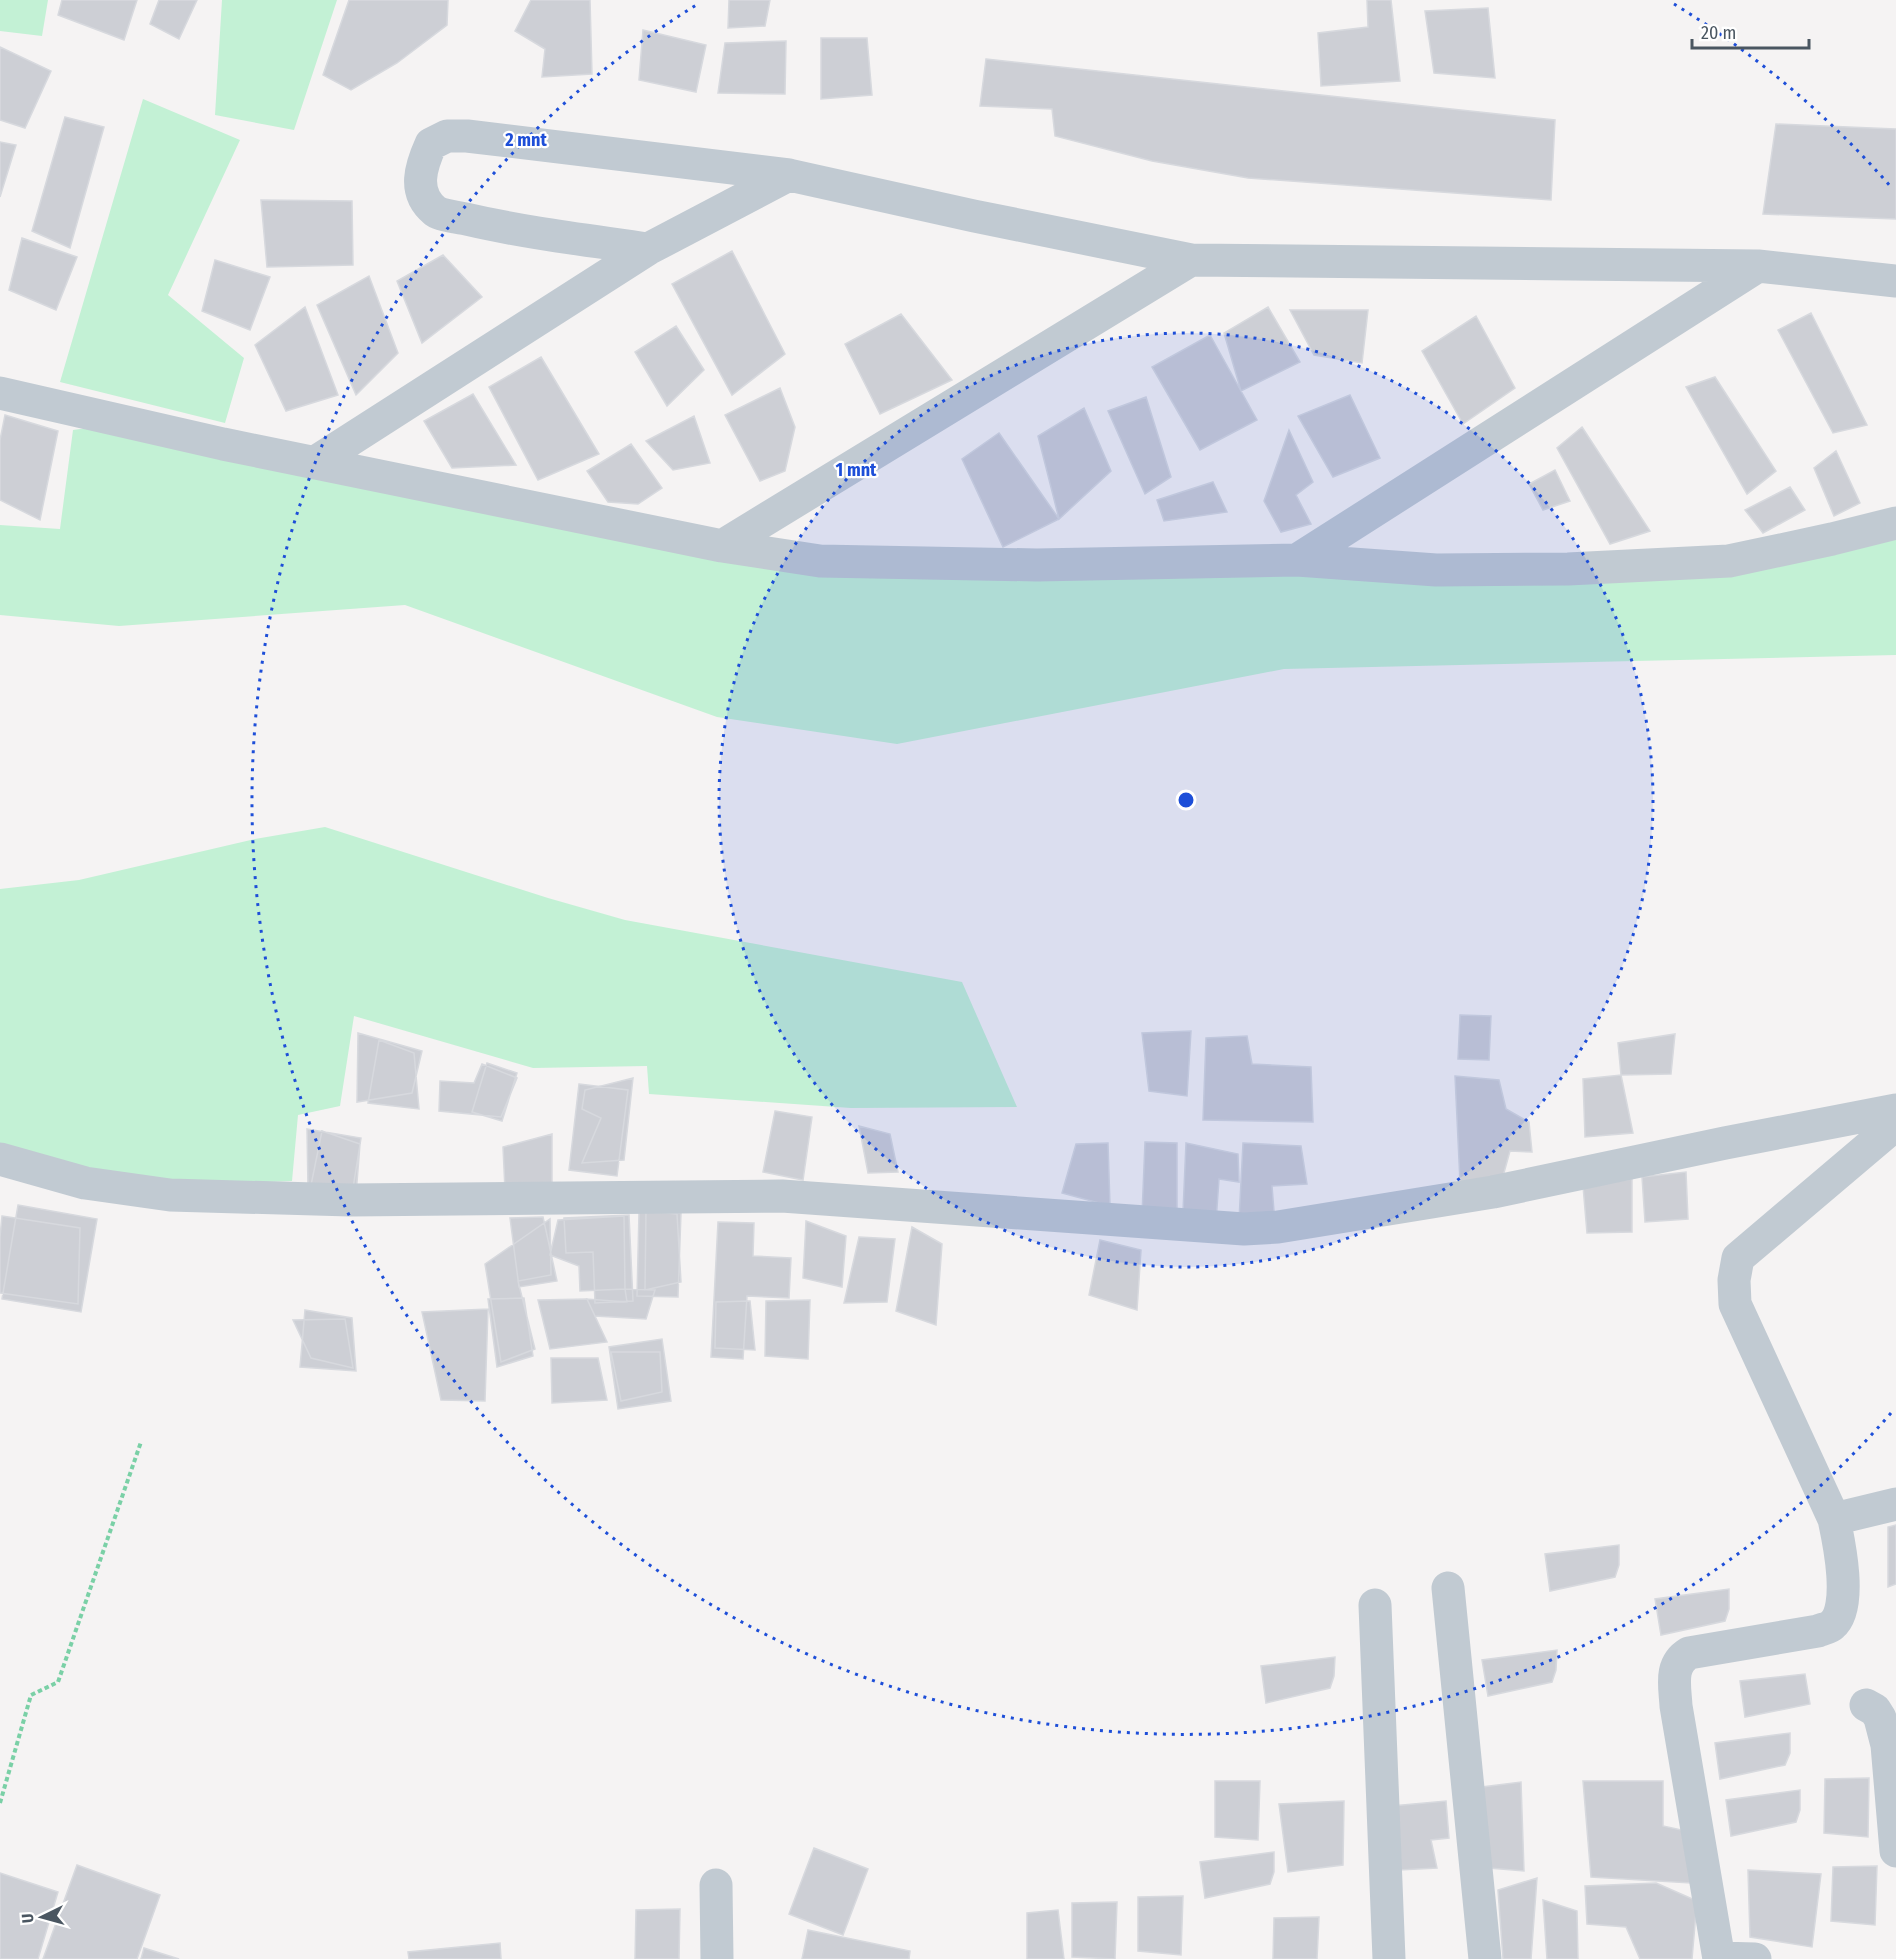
<svg xmlns="http://www.w3.org/2000/svg" width="1896" height="1959" font-family="'Fira Sans Condensed',sans-serif">
<rect width="100%" height="100%" fill="#f5f3f3"/>
<path fill="#c3f1d5" d="M 0,0 L 48,0 L 42,36 L 0,31 Z
M 222,0 L 337,0 L 294,130 L 215,115 Z
M 143,99 L 240,140 L 168,295 L 244,358 L 225,423 L 60,382 Z
M 138,421 L 904,566 L 1435,573 L 1896,535 L 1896,655 L 1284,669 L 897,744 L 717,717 L 405,605 L 119,626 L 0,615 L 0,525 L 60,529 L 73,430 Z
M 325,827 L 548,898 L 625,920 L 962,982 L 1017,1107 L 851,1108 L 649,1094 L 647,1066 L 533,1068 L 354,1016 L 340,1106 L 298,1115 L 292,1181 L 124,1188 L 0,1152 L 0,889 L 79,880 L 255,839 Z"/>
<path fill="#cdcfd5" stroke="#d7d9de" stroke-width="1.5" d="M 62,0 L 137,0 L 124,40 L 58,15 Z
M 159,0 L 197,0 L 179,39 L 150,24 Z
M 349,0 L 448,0 L 447,25 L 397,63 L 351,90 L 323,75 Z
M 531,0 L 590,0 L 592,74 L 542,77 L 545,49 L 515,31 Z
M 729,0 L 770,0 L 765,26 L 728,28 Z
M 1367,0 L 1391,0 L 1400,81 L 1321,86 L 1318,33 L 1368,27 Z
M 1488,8 L 1495,78 L 1434,73 L 1425,11 Z
M 643,30 L 706,45 L 696,92 L 639,80 Z
M 821,38 L 867,38 L 872,95 L 821,99 Z
M 786,41 L 785,94 L 718,93 L 725,43 Z
M 0,47 L 51,71 L 25,128 L 0,120 Z
M 986,59 L 1555,120 L 1551,200 L 1248,178 L 1152,161 L 1055,136 L 1052,109 L 980,106 Z
M 65,117 L 104,127 L 70,248 L 32,231 Z
M 1776,124 L 1896,129 L 1896,219 L 1763,214 Z
M 0,142 L 16,145 L 0,197 Z
M 261,200 L 352,201 L 353,265 L 267,267 Z
M 22,238 L 77,257 L 56,310 L 9,290 Z
M 732,251 L 785,354 L 732,395 L 672,284 Z
M 443,255 L 482,297 L 422,343 L 397,281 Z
M 215,260 L 270,277 L 250,330 L 202,311 Z
M 369,276 L 398,353 L 356,395 L 317,305 Z
M 305,307 L 338,395 L 286,411 L 255,345 Z
M 1268,307 L 1300,362 L 1241,391 L 1224,333 Z
M 1290,310 L 1368,310 L 1362,363 L 1314,355 Z
M 1811,313 L 1867,425 L 1833,433 L 1778,330 Z
M 901,314 L 952,380 L 880,414 L 845,344 Z
M 1476,316 L 1515,388 L 1463,424 L 1422,351 Z
M 676,326 L 704,370 L 667,406 L 635,352 Z
M 1210,335 L 1257,420 L 1200,450 L 1152,367 Z
M 541,357 L 599,454 L 538,480 L 489,387 Z
M 1715,377 L 1776,471 L 1747,494 L 1686,387 Z
M 780,388 L 795,427 L 785,471 L 760,481 L 725,415 Z
M 473,394 L 516,465 L 452,468 L 424,421 Z
M 1350,395 L 1380,458 L 1333,477 L 1298,416 Z
M 1146,397 L 1171,477 L 1145,494 L 1108,411 Z
M 1084,408 L 1111,471 L 1059,519 L 1038,436 Z
M 5,415 L 58,431 L 40,520 L 0,500 L 0,440 Z
M 694,416 L 710,463 L 673,470 L 646,441 Z
M 1582,427 L 1650,531 L 1610,544 L 1557,448 Z
M 1289,430 L 1313,482 L 1296,495 L 1311,524 L 1281,532 L 1264,501 Z
M 999,433 L 1059,519 L 1003,547 L 962,459 Z
M 631,444 L 662,488 L 638,504 L 608,502 L 587,471 Z
M 1836,451 L 1860,503 L 1834,516 L 1814,468 Z
M 1555,470 L 1570,501 L 1543,510 L 1529,484 Z
M 1213,482 L 1227,512 L 1164,521 L 1157,500 Z
M 1790,487 L 1805,510 L 1763,533 L 1745,510 Z
M 1460,1015 L 1491,1016 L 1489,1060 L 1458,1059 Z
M 1191,1031 L 1187,1096 L 1149,1091 L 1142,1033 Z
M 358,1033 L 422,1051 L 412,1093 L 357,1102 Z
M 1675,1034 L 1671,1074 L 1621,1075 L 1618,1043 Z
M 1247,1036 L 1252,1064 L 1311,1067 L 1313,1122 L 1203,1120 L 1206,1038 Z
M 379,1040 L 414,1053 L 419,1109 L 368,1103 Z
M 487,1063 L 517,1073 L 502,1121 L 472,1112 Z
M 482,1064 L 517,1078 L 501,1117 L 439,1111 L 440,1081 L 474,1083 Z
M 1621,1075 L 1633,1133 L 1585,1137 L 1583,1079 Z
M 1455,1076 L 1499,1080 L 1506,1109 L 1529,1122 L 1532,1152 L 1510,1151 L 1502,1180 L 1460,1182 Z
M 633,1078 L 624,1160 L 582,1163 L 601,1118 L 582,1109 L 585,1090 Z
M 579,1084 L 628,1090 L 617,1176 L 569,1170 Z
M 775,1111 L 812,1117 L 803,1180 L 763,1172 Z
M 859,1126 L 890,1134 L 898,1172 L 868,1173 Z
M 307,1129 L 361,1138 L 353,1188 L 308,1188 Z
M 322,1131 L 360,1144 L 356,1195 L 309,1195 Z
M 552,1134 L 552,1188 L 505,1190 L 503,1147 Z
M 1145,1142 L 1177,1143 L 1177,1217 L 1142,1215 Z
M 1108,1143 L 1110,1206 L 1062,1193 L 1076,1144 Z
M 1186,1143 L 1238,1154 L 1239,1182 L 1219,1179 L 1216,1222 L 1183,1212 Z
M 1243,1143 L 1301,1146 L 1307,1184 L 1272,1186 L 1275,1224 L 1239,1220 Z
M 1686,1172 L 1688,1219 L 1645,1222 L 1642,1177 Z
M 1632,1179 L 1632,1232 L 1587,1233 L 1583,1186 Z
M 18,1205 L 97,1219 L 81,1312 L 2,1299 Z
M 646,1211 L 677,1214 L 681,1282 L 645,1290 Z
M 639,1212 L 681,1213 L 678,1297 L 637,1296 Z
M 629,1215 L 633,1301 L 595,1303 L 593,1252 L 566,1253 L 564,1218 Z
M 2,1216 L 80,1228 L 78,1304 L 0,1293 L 0,1237 Z
M 624,1216 L 625,1289 L 580,1291 L 579,1266 L 550,1255 L 558,1220 Z
M 543,1217 L 557,1281 L 519,1287 L 510,1218 Z
M 550,1219 L 551,1275 L 518,1281 L 535,1349 L 501,1362 L 485,1264 Z
M 806,1221 L 846,1236 L 842,1287 L 803,1278 Z
M 718,1222 L 754,1223 L 753,1256 L 791,1258 L 789,1298 L 747,1296 L 743,1359 L 711,1357 Z
M 912,1227 L 942,1244 L 936,1325 L 896,1311 Z
M 859,1237 L 895,1239 L 887,1302 L 844,1303 Z
M 1100,1240 L 1141,1250 L 1137,1310 L 1089,1295 Z
M 625,1289 L 655,1290 L 646,1319 L 595,1316 L 587,1299 L 627,1302 Z
M 524,1298 L 533,1356 L 497,1367 L 488,1299 Z
M 587,1299 L 607,1342 L 550,1349 L 538,1300 Z
M 810,1300 L 808,1359 L 765,1356 L 766,1301 Z
M 750,1301 L 755,1350 L 715,1348 L 716,1302 Z
M 488,1309 L 485,1401 L 441,1400 L 422,1312 Z
M 305,1310 L 352,1318 L 356,1371 L 300,1367 Z
M 345,1319 L 353,1368 L 311,1358 L 293,1320 Z
M 662,1339 L 671,1401 L 618,1409 L 609,1347 Z
M 611,1352 L 660,1352 L 662,1392 L 621,1401 Z
M 551,1358 L 598,1358 L 607,1400 L 552,1403 Z
M 1896,1525 L 1896,1584 L 1888,1587 L 1888,1527 Z
M 1619,1545 L 1619,1565 L 1615,1577 L 1550,1591 L 1545,1554 Z
M 1729,1589 L 1729,1609 L 1725,1621 L 1661,1635 L 1655,1599 Z
M 1557,1650 L 1556,1670 L 1552,1682 L 1488,1696 L 1482,1660 Z
M 1335,1657 L 1334,1676 L 1330,1688 L 1266,1703 L 1261,1666 Z
M 1805,1674 L 1810,1704 L 1745,1717 L 1740,1681 Z
M 1790,1733 L 1790,1753 L 1785,1765 L 1720,1779 L 1715,1743 Z
M 1869,1778 L 1868,1837 L 1824,1833 L 1825,1779 Z
M 1215,1781 L 1260,1781 L 1258,1840 L 1215,1837 Z
M 1583,1781 L 1663,1781 L 1663,1826 L 1691,1832 L 1691,1883 L 1591,1877 Z
M 1521,1782 L 1524,1871 L 1489,1868 L 1482,1787 Z
M 1800,1790 L 1800,1810 L 1796,1822 L 1731,1836 L 1726,1800 Z
M 1344,1801 L 1343,1865 L 1288,1872 L 1279,1804 Z
M 1446,1801 L 1449,1838 L 1431,1840 L 1437,1868 L 1399,1870 L 1392,1806 Z
M 814,1848 L 868,1869 L 843,1935 L 789,1914 Z
M 1274,1852 L 1274,1872 L 1270,1884 L 1205,1898 L 1200,1862 Z
M 77,1865 L 160,1895 L 137,1959 L 43,1959 Z
M 1877,1866 L 1875,1925 L 1831,1921 L 1833,1867 Z
M 1748,1870 L 1821,1874 L 1812,1947 L 1750,1937 Z
M 0,1873 L 58,1892 L 38,1959 L 0,1959 Z
M 1537,1878 L 1531,1959 L 1503,1959 L 1498,1890 Z
M 1656,1883 L 1697,1901 L 1692,1959 L 1640,1959 L 1626,1927 L 1587,1924 L 1585,1886 Z
M 1183,1896 L 1181,1955 L 1138,1951 L 1138,1897 Z
M 1543,1900 L 1577,1911 L 1578,1959 L 1547,1959 Z
M 1117,1902 L 1115,1959 L 1072,1957 L 1072,1903 Z
M 680,1909 L 679,1959 L 635,1959 L 636,1910 Z
M 1058,1910 L 1064,1959 L 1027,1959 L 1027,1913 Z
M 1319,1917 L 1317,1959 L 1273,1959 L 1274,1918 Z
M 808,1930 L 910,1951 L 909,1959 L 802,1959 Z
M 500,1943 L 501,1959 L 409,1959 L 408,1952 Z
M 144,1948 L 179,1959 L 141,1959 Z"/>
<g fill="none" stroke-linecap="round" stroke-linejoin="round">
<path stroke="#7ad0a6" stroke-width="4" stroke-dasharray="4.5 3" stroke-linecap="butt" d="M 0,1803 L 31,1695 L 58,1682 L 141,1442"/>
<path stroke="#c1cad2" stroke-width="33" d="M 648,249 C 587,240 526,233 466,219 C 457,217 442,216 435,211 C 412,192 421,166 431,144 L 447,136 L 467,136 L 789,175
M 0,393 L 223,444 L 722,546 L 820,561 L 1037,565 L 1297,560 L 1436,570 L 1568,569 L 1729,561 L 1832,539 L 1896,523
M 314,463 L 648,249 L 789,175 L 974,216 L 1191,260 L 1758,266 L 1896,281
M 722,546 L 1191,260
M 1297,560 L 1758,266
M 0,1159 L 85,1183 L 170,1195 L 350,1200 L 782,1196 L 1244,1229 L 1278,1227 L 1493,1192 L 1725,1143 L 1896,1110
M 1834,1519 L 1735,1304 L 1734,1280 L 1738,1258 L 1896,1124
M 1448,1588 L 1485,1959
M 1375,1605 L 1389,1959
M 1866,1705 L 1875,1710 L 1880,1718 L 1887,1745 L 1896,1851
M 716,1885 L 717,1959
M 1719,1958 L 1755,1959
M 1719,1959 L 1676,1706 C 1675,1686 1669,1665 1689,1653 L 1818,1631 C 1822,1629 1829,1628 1832,1625 C 1853,1608 1839,1542 1834,1519 L 1896,1504"/>
</g>
<circle cx="1186" cy="800" r="467" fill="#1d4ed8" fill-opacity=".12"/>
<g fill="none" stroke="#1d4ed8" stroke-width="3" stroke-dasharray="3 6">
<circle cx="1186" cy="800" r="467"/>
<path d="M1891 1413A934 934 0 1 1 698 4M1674 4A934 934 0 0 1 1891 187"/>
</g>
<circle cx="1186" cy="800" r="9" fill="#1d4ed8" stroke="#fff" stroke-width="3"/>
<g font-size="18" text-anchor="middle" font-weight="bold" fill="#1d4ed8" stroke="#fff" stroke-width="4.5" stroke-linejoin="round" paint-order="stroke">
<text x="526" y="146">2 mnt</text>
<text x="856" y="476">1 mnt</text>
</g>
<g transform="translate(42 1917) rotate(265)" stroke="#ffffff" stroke-width="4.5" paint-order="stroke">
<path d="M0-4.5L10 22L0 15L-10 22Z" fill="#4a5661"/>
<text y="-9" font-size="16" font-weight="bold" text-anchor="middle" fill="#4a5661">U</text>
</g>
<path d="M1692 39v9h117v-9" fill="none" stroke="#4a5661" stroke-width="3"/>
<text x="1701" y="39" font-size="18" fill="#4a5661" stroke="#ffffff" stroke-width="4.5" paint-order="stroke">20 m</text>
</svg>
